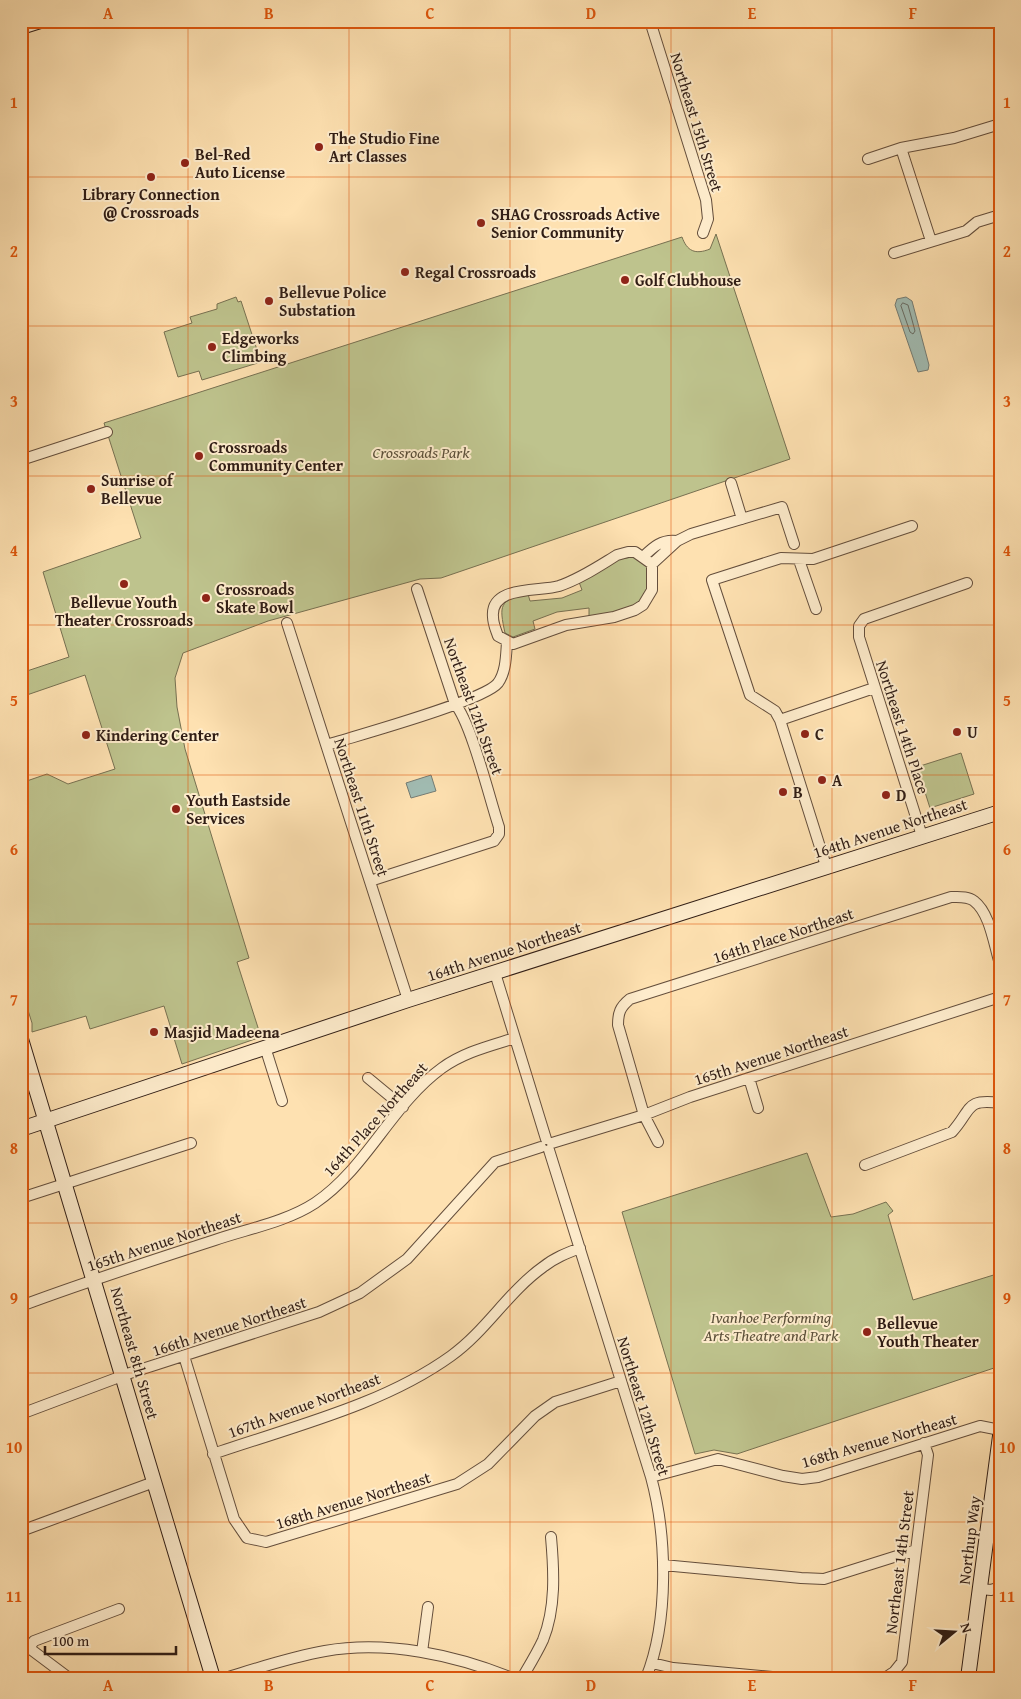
<svg xmlns="http://www.w3.org/2000/svg" width="1021" height="1699" font-family="'Gentium Book Plus',serif">
<rect width="100%" height="100%" fill="#fee1b1"/>
<filter id="stains"><feTurbulence type="fractalNoise" baseFrequency=".004" numOctaves="4"/><feColorMatrix values="0 0 0 0 .2 0 0 0 0 .09 0 0 0 0 .02 0 0 0 .5 -.17"/></filter>
<radialGradient id="worn" r=".72"><stop offset=".6" stop-color="#630" stop-opacity="0"/><stop offset="1" stop-color="#630" stop-opacity=".3"/></radialGradient>
<path fill="#bec38d" stroke="#777051" d="M 716,234 L 790,459 L 441,578 L 420,579 L 268,621 L 183,653 L 175,678 L 177,707 L 185,749 L 249,958 L 237,962 L 261,1037 L 182,1064 L 164,1006 L 90,1029 L 86,1016 L 32,1032 L 32,1023 L 21,988 L 21,783 L 47,774 L 68,784 L 115,769 L 85,675 L 21,697 L 21,673 L 69,657 L 43,572 L 141,538 L 104,423 L 682,237 C 687,251 695,255 710,249 Z
M 236,297 L 238,302 L 241,301 L 261,362 L 202,380 L 199,371 L 178,377 L 164,332 L 192,323 L 190,317 L 217,309 L 217,304 Z
M 633,557 C 637,559 644,561 646,565 C 654,579 646,600 632,606 C 620,612 606,614 593,616 L 589,616 L 589,608 L 557,612 L 533,621 L 535,629 L 513,637 L 505,633 C 499,605 499,600 528,594 L 530,601 L 562,598 L 582,590 L 579,582 L 619,559 Z
M 961,753 L 974,794 L 930,808 L 917,767 Z
M 807,1153 L 831,1217 L 853,1214 L 886,1202 L 893,1211 L 888,1215 L 913,1300 L 1000,1273 L 997,1367 L 737,1454 L 714,1450 L 695,1454 L 622,1212 Z"/>
<path fill="#a1bcb3" stroke="#747c74" d="M 906,297 L 912,301 L 929,365 L 928,370 L 918,372 L 895,305 L 897,299 Z
M 431,775 L 436,791 L 411,798 L 406,783 Z"/>
<g fill="none" stroke-linecap="round" stroke-linejoin="round">
<path stroke="#686c64" stroke-width="1" d="M 903,303 L 908,305 L 915,331 L 913,334 L 910,332 L 901,306 Z"/>
<g stroke="#644e3c" stroke-width="12">
<path id="street" d="M 650,21 L 706,200 L 708,219 L 703,233
M 901,148 L 931,241
M 868,159 L 901,148 L 954,138 L 1000,124
M 894,253 L 966,231 L 977,222 L 1000,215
M 21,460 L 107,432
M 731,483 L 742,519
M 628,552 L 635,552 L 652,564 L 652,590 L 643,605 L 635,610 L 614,617 L 566,625 L 513,644 L 498,636 C 496,630 493,624 493,617 C 490,585 539,592 559,586 C 580,579 599,566 617,555 Z
M 643,557 C 653,547 662,539 677,541
M 799,560 L 816,609
M 652,564 L 677,541 L 691,534 L 782,507 L 794,544
M 287,623 L 408,1000
M 780,720 L 874,688
M 327,745 C 355,736 484,701 498,683 C 506,672 506,656 507,642
M 922,836 L 859,637 L 859,626 L 864,619 L 967,583
M 826,866 L 780,720 L 775,711 L 750,695 L 712,580 L 781,558 L 813,559 L 912,526
M 370,881 L 494,841 L 499,834 L 499,827 C 490,800 471,722 455,704 L 417,589
M 495,973 L 546,1139
M 265,1047 L 282,1101
M 368,1078 L 403,1107
M 749,1078 L 758,1108
M 658,1142 L 644,1115 L 618,1025 C 618,1013 620,1007 630,999 L 951,897 C 959,897 968,896 974,901 C 990,913 994,945 1000,964
M 552,1143 L 644,1115 L 690,1097 L 1000,997
M 549,1150 L 651,1477 C 667,1536 669,1621 646,1678
M 865,1165 L 952,1132 C 972,1110 965,1098 1000,1103
M 21,1198 L 191,1143
M 21,1306 C 85,1282 150,1261 215,1240 C 247,1229 286,1222 315,1203 C 367,1168 391,1105 442,1068 C 464,1052 490,1046 515,1038
M 184,1356 L 234,1519 L 247,1538 L 266,1542 L 457,1484 L 488,1464 L 535,1416 L 555,1402 L 621,1381
M 21,1414 L 130,1373 L 319,1312 L 360,1293 L 407,1259 L 495,1162 L 541,1147
M 213,1454 C 291,1427 383,1405 451,1356 C 486,1331 508,1292 543,1267 C 554,1258 567,1253 580,1248
M 651,1477 L 718,1459 L 783,1476 L 802,1479 L 818,1477 L 980,1426 L 1000,1430
M 21,1531 L 154,1482
M 663,1565 L 801,1578 L 824,1579 L 916,1550
M 980,1589 L 991,1590 L 1000,1587
M 21,1642 L 69,1678
M 29,1648 L 34,1641 L 119,1609
M 422,1652 L 428,1607
M 652,1663 L 673,1668 L 783,1678
M 225,1678 C 258,1668 291,1657 325,1651 C 387,1640 455,1655 512,1678
M 522,1678 C 529,1666 537,1653 543,1640 C 556,1608 554,1571 551,1537
M 885,1678 L 894,1672 L 902,1662 L 928,1455 L 924,1443"/>
</g>
<g stroke="#301d15" stroke-width="16">
<path id="secondary" d="M 21,27 L 40,21
M 21,1039 L 213,1678
M 21,1129 L 408,1000 L 1000,812
M 968,1678 L 1000,1436"/>
</g>
<use href="#street" stroke="#feeccc" stroke-width="10"/>
<use href="#secondary" stroke="#feeccc" stroke-width="14"/>
</g>
<path fill="none" stroke="#df560c" stroke-width="1" stroke-opacity="0.55" d="M 188,21 L 188,1678M 349,21 L 349,1678M 510,21 L 510,1678M 671,21 L 671,1678M 832,21 L 832,1678M 21,177 L 1000,177M 21,326 L 1000,326M 21,476 L 1000,476M 21,625 L 1000,625M 21,775 L 1000,775M 21,924 L 1000,924M 21,1074 L 1000,1074M 21,1223 L 1000,1223M 21,1373 L 1000,1373M 21,1522 L 1000,1522"/>
<g fill="#8f2418" stroke="#feeccc" stroke-width="2">
<circle cx="319" cy="147" r="5"/>
<circle cx="185" cy="163" r="5"/>
<circle cx="151" cy="177" r="5"/>
<circle cx="481" cy="223" r="5"/>
<circle cx="405" cy="272" r="5"/>
<circle cx="625" cy="280" r="5"/>
<circle cx="269" cy="301" r="5"/>
<circle cx="212" cy="347" r="5"/>
<circle cx="199" cy="456" r="5"/>
<circle cx="91" cy="489" r="5"/>
<circle cx="124" cy="584" r="5"/>
<circle cx="206" cy="598" r="5"/>
<circle cx="957" cy="732" r="5"/>
<circle cx="805" cy="734" r="5"/>
<circle cx="86" cy="735" r="5"/>
<circle cx="822" cy="780" r="5"/>
<circle cx="783" cy="792" r="5"/>
<circle cx="886" cy="795" r="5"/>
<circle cx="176" cy="809" r="5"/>
<circle cx="154" cy="1032" r="5"/>
<circle cx="867" cy="1332" r="5"/>
</g>
<g text-anchor="middle" stroke-width="4" stroke-linejoin="round" paint-order="stroke">
<g font-size="16" fill="#301d15" stroke="#feeccc">
<text transform="translate(697 122) rotate(73)" y="6">Northeast 15th Street</text>
<text transform="translate(474 706) rotate(70)" y="6">Northeast 12th Street</text>
<text transform="translate(903 727) rotate(72)" y="6">Northeast 14th Place</text>
<text transform="translate(362 807) rotate(72)" y="6">Northeast 11th Street</text>
<text transform="translate(890 828) rotate(-18)" y="6">164th Avenue Northeast</text>
<text transform="translate(783 935) rotate(-18)" y="6">164th Place Northeast</text>
<text transform="translate(504 951) rotate(-18)" y="6">164th Avenue Northeast</text>
<text transform="translate(771 1055) rotate(-18)" y="6">165th Avenue Northeast</text>
<text transform="translate(375 1119) rotate(-48)" y="6">164th Place Northeast</text>
<text transform="translate(164 1241) rotate(-18)" y="6">165th Avenue Northeast</text>
<text transform="translate(229 1326) rotate(-18)" y="6">166th Avenue Northeast</text>
<text transform="translate(135 1353) rotate(74)" y="6">Northeast 8th Street</text>
<text transform="translate(304 1405) rotate(-20)" y="6">167th Avenue Northeast</text>
<text transform="translate(644 1406) rotate(73)" y="6">Northeast 12th Street</text>
<text transform="translate(879 1440) rotate(-16)" y="6">168th Avenue Northeast</text>
<text transform="translate(353 1500) rotate(-17)" y="6">168th Avenue Northeast</text>
<text transform="translate(969 1540) rotate(-83)" y="6">Northup Way</text>
<text transform="translate(899 1562) rotate(-83)" y="6">Northeast 14th Street</text>
</g>
<g font-size="16" font-weight="bold" fill="#301d15" stroke="#feeccc" text-anchor="start">
<text x="329" y="144">The Studio Fine<tspan x="329" dy="18">Art Classes</tspan></text>
<text x="195" y="160">Bel-Red<tspan x="195" dy="18">Auto License</tspan></text>
<text x="151" y="200" text-anchor="middle">Library Connection<tspan x="151" dy="18">@ Crossroads</tspan></text>
<text x="491" y="220">SHAG Crossroads Active<tspan x="491" dy="18">Senior Community</tspan></text>
<text x="415" y="278">Regal Crossroads</text>
<text x="635" y="286">Golf Clubhouse</text>
<text x="279" y="298">Bellevue Police<tspan x="279" dy="18">Substation</tspan></text>
<text x="222" y="344">Edgeworks<tspan x="222" dy="18">Climbing</tspan></text>
<text x="209" y="453">Crossroads<tspan x="209" dy="18">Community Center</tspan></text>
<text x="101" y="486">Sunrise of<tspan x="101" dy="18">Bellevue</tspan></text>
<text x="216" y="595">Crossroads<tspan x="216" dy="18">Skate Bowl</tspan></text>
<text x="124" y="608" text-anchor="middle">Bellevue Youth<tspan x="124" dy="18">Theater Crossroads</tspan></text>
<text x="967" y="738">U</text>
<text x="815" y="740">C</text>
<text x="96" y="741">Kindering Center</text>
<text x="832" y="786">A</text>
<text x="793" y="798">B</text>
<text x="896" y="801">D</text>
<text x="186" y="806">Youth Eastside<tspan x="186" dy="18">Services</tspan></text>
<text x="164" y="1038">Masjid Madeena</text>
<text x="877" y="1329">Bellevue<tspan x="877" dy="18">Youth Theater</tspan></text>
</g>
<g font-size="16" font-style="italic" fill="#5b4f39" stroke="#feeccc">
<text x="421" y="458">Crossroads Park</text>
<text x="771" y="1323">Ivanhoe Performing<tspan x="771" dy="18">Arts Theatre and Park</tspan></text>
</g>
</g>
<rect width="1021" height="1699" fill="none" stroke="#fee1b1" stroke-width="55"/>
<g transform="translate(954 1632) rotate(72)" stroke="#feeccc" stroke-width="4" paint-order="stroke">
<path d="M0-4L9 19L0 12L-9 19Z" fill="#301d15"/>
<text y="-8" font-size="14" font-weight="bold" text-anchor="middle" fill="#301d15">N</text>
</g>
<path d="M45 1646v8h131v-8" fill="none" stroke="#301d15" stroke-width="2.5"/>
<text x="52" y="1646" font-size="15" fill="#301d15" stroke="#feeccc" stroke-width="4" paint-order="stroke">100 m</text>
<rect x="28" y="28" width="966" height="1644" fill="none" stroke="#df560c" stroke-width="2"/>
<g font-size="16" text-anchor="middle" font-weight="bold" fill="#df560c">
<text x="108" y="19">A</text>
<text x="269" y="19">B</text>
<text x="430" y="19">C</text>
<text x="591" y="19">D</text>
<text x="752" y="19">E</text>
<text x="913" y="19">F</text>
<text x="14" y="108">1</text>
<text x="1007" y="108">1</text>
<text x="14" y="257">2</text>
<text x="1007" y="257">2</text>
<text x="14" y="407">3</text>
<text x="1007" y="407">3</text>
<text x="14" y="556">4</text>
<text x="1007" y="556">4</text>
<text x="14" y="706">5</text>
<text x="1007" y="706">5</text>
<text x="14" y="855">6</text>
<text x="1007" y="855">6</text>
<text x="14" y="1005">7</text>
<text x="1007" y="1005">7</text>
<text x="14" y="1154">8</text>
<text x="1007" y="1154">8</text>
<text x="14" y="1304">9</text>
<text x="1007" y="1304">9</text>
<text x="14" y="1453">10</text>
<text x="1007" y="1453">10</text>
<text x="14" y="1602">11</text>
<text x="1007" y="1602">11</text>
<text x="108" y="1691">A</text>
<text x="269" y="1691">B</text>
<text x="430" y="1691">C</text>
<text x="591" y="1691">D</text>
<text x="752" y="1691">E</text>
<text x="913" y="1691">F</text>
</g>
<rect width="100%" height="100%" filter="url(#stains)"/>
<rect width="100%" height="100%" fill="url(#worn)"/>
</svg>
